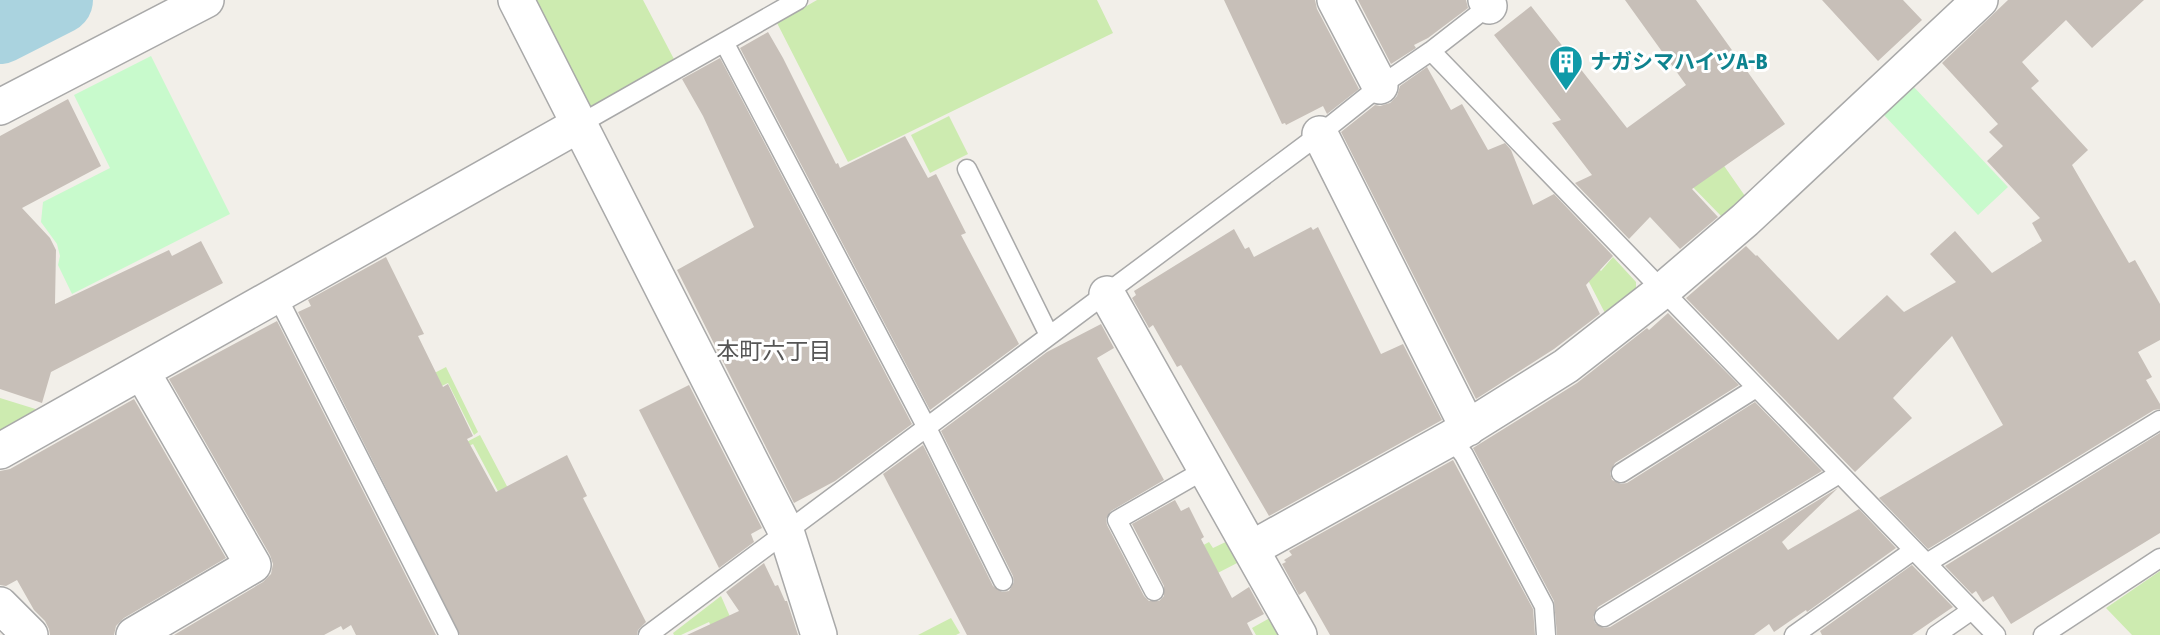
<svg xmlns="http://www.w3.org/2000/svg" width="2160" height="635" font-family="'Fira Sans Condensed','Noto Sans JP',sans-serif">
<rect width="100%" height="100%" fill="#f2efe9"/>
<path fill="#cdebb0" d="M 531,0 L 643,0 L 675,61 L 588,109 Z
M 817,0 L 1097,0 L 1113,33 L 848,162 L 777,23 Z
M 1688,114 L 1745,196 L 1723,218 L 1685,179 Z
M 949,116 L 968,154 L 930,173 L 911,135 Z
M 1579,250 L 1601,271 L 1613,257 L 1636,282 L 1636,292 L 1606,315 L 1574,253 Z
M 446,367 L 478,432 L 474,435 L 448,383 L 427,393 L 421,380 Z
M 0,398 L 42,411 L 0,435 Z
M 480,435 L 510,492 L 501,497 L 473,444 L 457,452 L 455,448 Z
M 1232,539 L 1243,560 L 1171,597 L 1198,548 L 1209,542 L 1213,548 Z
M 2160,571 L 2160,635 L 2132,635 L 2106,608 Z
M 721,596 L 738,635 L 711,626 L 709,622 L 681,635 L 674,635 L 673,633 Z
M 1275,615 L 1286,635 L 1256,635 L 1252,628 Z
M 951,618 L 960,633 L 956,635 L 918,635 Z"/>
<path fill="#c8facc" d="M 151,56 L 230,214 L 72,294 L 58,265 L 60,256 L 57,244 L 41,222 L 43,202 L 110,168 L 74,95 Z
M 1912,85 L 2008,187 L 1978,215 L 1882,113 Z"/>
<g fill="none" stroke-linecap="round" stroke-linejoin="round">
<path stroke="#aad3df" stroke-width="68" d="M 0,30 L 59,0"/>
</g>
<path fill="#c7bfb8" d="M 1224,0 L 1315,0 L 1317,9 L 1359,89 L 1327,114 L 1323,106 L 1286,125 L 1285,123 L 1282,124 Z
M 1358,0 L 1466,0 L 1468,8 L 1428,38 L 1414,45 L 1416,48 L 1391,64 Z
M 1625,0 L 1696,0 L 1785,124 L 1692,189 L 1718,217 L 1680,249 L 1650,217 L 1629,239 L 1575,183 L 1592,175 L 1552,123 L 1561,120 L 1494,35 L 1531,6 L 1627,128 L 1686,85 Z
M 1822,0 L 1903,0 L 1922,20 L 1878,61 Z
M 2008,0 L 2144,0 L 2092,48 L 2066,20 L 2022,62 L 2039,81 L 2031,88 L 2088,150 L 2072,165 L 2129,263 L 2135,260 L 2160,304 L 2160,340 L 2138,352 L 2152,377 L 2146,380 L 2160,404 L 2160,409 L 2154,410 L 1928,549 L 1879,498 L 2003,425 L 1952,336 L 1893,398 L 1912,418 L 1855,472 L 1686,298 L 1746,246 L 1756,256 L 1757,255 L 1838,340 L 1887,295 L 1904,312 L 1956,282 L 1930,254 L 1955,231 L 1992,273 L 2042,241 L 2032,223 L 2040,218 L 1987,161 L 2003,146 L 1989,132 L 1998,124 L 1942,63 Z
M 768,32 L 783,58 L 836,164 L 838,163 L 840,168 L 905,136 L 928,178 L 936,174 L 966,233 L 961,235 L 1019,344 L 930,410 L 740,48 Z
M 720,58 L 912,424 L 835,481 L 794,503 L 677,270 L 754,227 L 703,116 L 682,79 Z
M 1427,67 L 1451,110 L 1462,104 L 1488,150 L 1505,143 L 1511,150 L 1533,205 L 1554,194 L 1613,256 L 1586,285 L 1600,314 L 1554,349 L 1476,399 L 1341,132 L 1375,105 L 1380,106 L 1390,103 L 1397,96 L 1400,86 Z
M 68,99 L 101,166 L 22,208 L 50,238 L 56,250 L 55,304 L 169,250 L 172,256 L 201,241 L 223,283 L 51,372 L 42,403 L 0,389 L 0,136 Z
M 1311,227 L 1313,230 L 1318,227 L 1381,354 L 1403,344 L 1442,420 L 1269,516 L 1181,365 L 1177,367 L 1153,325 L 1149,328 L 1132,298 L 1136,295 L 1134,291 L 1234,229 L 1245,249 L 1249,247 L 1254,257 Z
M 386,257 L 424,334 L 418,336 L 443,387 L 448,384 L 473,436 L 467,439 L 496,492 L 567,455 L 587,496 L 583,498 L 646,622 L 638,630 L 637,635 L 460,635 L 298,312 L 311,306 L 308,300 Z
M 1668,313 L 1739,385 L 1615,463 L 1610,473 L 1612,480 L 1621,484 L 1627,483 L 1755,402 L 1822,471 L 1598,607 L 1593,617 L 1595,623 L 1604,628 L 1610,627 L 1838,488 L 1782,542 L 1788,550 L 1859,509 L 1896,548 L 1807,612 L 1806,610 L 1774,632 L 1769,624 L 1754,635 L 1557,635 L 1554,601 L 1473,448 L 1577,383 L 1647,328 L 1649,330 Z
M 277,321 L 436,635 L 356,635 L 351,625 L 343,630 L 341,626 L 324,635 L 174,635 L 263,582 L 271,574 L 273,564 L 270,555 L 169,379 Z
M 1101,324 L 1114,348 L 1097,358 L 1164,480 L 1111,511 L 1106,519 L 1107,525 L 1144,596 L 1149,601 L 1159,601 L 1164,596 L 1164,586 L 1132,524 L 1175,500 L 1181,511 L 1189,507 L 1204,537 L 1201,539 L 1232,598 L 1249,587 L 1264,614 L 1247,623 L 1253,635 L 967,635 L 883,474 L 923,445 L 993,586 L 1002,592 L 1009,591 L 1014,582 L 1013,576 L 941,431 L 1047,352 Z
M 689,385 L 762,528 L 751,534 L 754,542 L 719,568 L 639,410 Z
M 134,399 L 226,558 L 124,618 L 116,626 L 114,635 L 50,635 L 49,629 L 45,621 L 34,610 L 17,580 L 6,586 L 0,585 L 0,471 L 10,469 Z
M 2160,433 L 2160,533 L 2011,624 L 1993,596 L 1983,602 L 1976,591 L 1972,594 L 1945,566 Z
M 1453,460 L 1533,609 L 1535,635 L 1330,635 L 1305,591 L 1299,595 L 1282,564 L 1286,562 L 1284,560 L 1292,555 L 1289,551 Z
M 764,563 L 775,586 L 778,585 L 785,601 L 787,601 L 798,635 L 687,635 L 739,611 L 726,592 Z
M 1912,565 L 1953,607 L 1912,635 L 1822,635 L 1820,631 Z"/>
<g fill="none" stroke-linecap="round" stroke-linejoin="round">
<g stroke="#a9a9a9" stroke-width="21">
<path id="service" d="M 724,42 L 927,428 L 1003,581
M 1431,51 L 1996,635
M 580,124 L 798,0
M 967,169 L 1049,335
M 276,294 L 449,635
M 1451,438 L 1464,455 L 1544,606 L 1546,635
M 1621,473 L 1756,388
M 1927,563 L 2160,420
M 1154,591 L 1117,520 L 1206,469
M 1604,617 L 1839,474
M 648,635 L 1320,134 L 1380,86 L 1431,51 L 1494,2
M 1794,635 L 1914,550
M 1936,635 L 1972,610
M 2043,635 L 2160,558"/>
</g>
<g stroke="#a9a9a9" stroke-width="38">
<path id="minor" d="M 516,0 L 786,531 L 819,635
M 1335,0 L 1380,86
M 1486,0 L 1489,6
M 0,107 L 206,0
M 1320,134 L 1468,428
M 1107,294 L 1299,635
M 0,451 L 580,124
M 1251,549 L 1451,438 L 1566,366 L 1662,291 L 1745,220 L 1980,0
M 0,605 L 30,635
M 134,635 L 253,565 L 142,372"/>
</g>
<use href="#service" stroke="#fff" stroke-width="18"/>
<use href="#minor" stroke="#fff" stroke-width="35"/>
</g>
<defs>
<g id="building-pin" transform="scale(1.75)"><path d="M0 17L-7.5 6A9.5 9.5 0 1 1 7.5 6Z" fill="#0f9aa8" stroke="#fff"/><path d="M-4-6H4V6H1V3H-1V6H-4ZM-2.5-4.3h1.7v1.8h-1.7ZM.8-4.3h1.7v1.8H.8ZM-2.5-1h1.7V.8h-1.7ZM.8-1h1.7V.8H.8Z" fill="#fff"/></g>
</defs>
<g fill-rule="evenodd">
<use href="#building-pin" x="1566" y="62"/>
</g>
<g text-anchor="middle" stroke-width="6" stroke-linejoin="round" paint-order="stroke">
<g font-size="21" font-weight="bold" fill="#0d838f" stroke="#fff" text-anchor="start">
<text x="1590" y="69">ナガシマハイツA-B</text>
</g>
<g font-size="23" fill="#555" stroke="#fff">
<text x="774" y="359">本町六丁目</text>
</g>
</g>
</svg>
